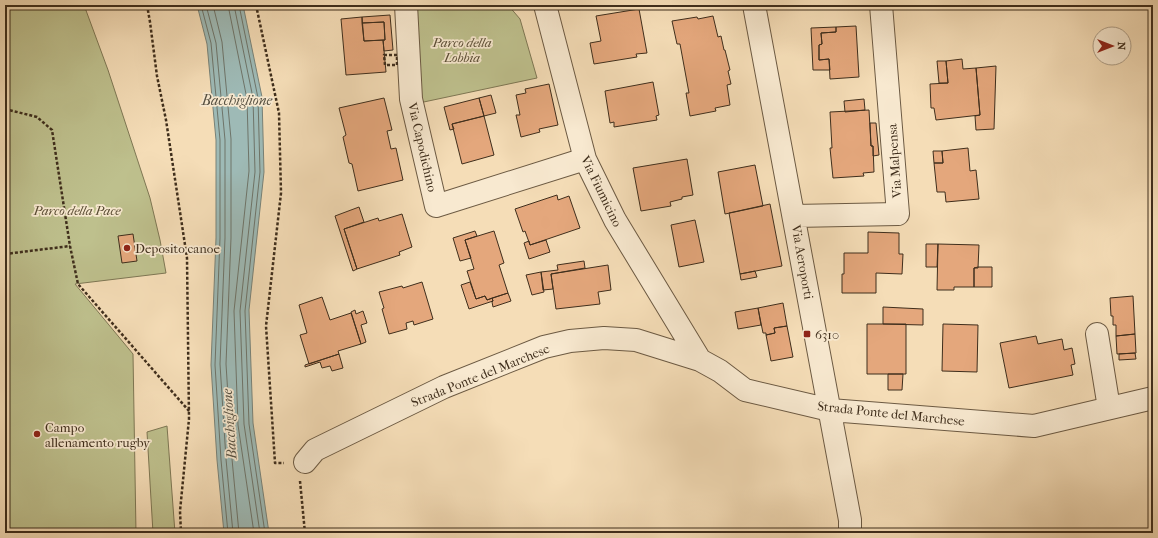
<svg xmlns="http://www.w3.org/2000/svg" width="1158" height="538" font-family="'IM FELL French Canon',serif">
<rect width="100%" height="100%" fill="#f5ddb7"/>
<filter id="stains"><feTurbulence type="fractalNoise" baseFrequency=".005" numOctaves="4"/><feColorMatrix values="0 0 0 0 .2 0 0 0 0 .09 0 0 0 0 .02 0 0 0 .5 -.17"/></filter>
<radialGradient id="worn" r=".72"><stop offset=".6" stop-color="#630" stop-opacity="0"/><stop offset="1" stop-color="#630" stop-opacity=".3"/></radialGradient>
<path fill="#bec08d" stroke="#7e7754" d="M 5,5 L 84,5 L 108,70 L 150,198 L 160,240 L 166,273 L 75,284 L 133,354 L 136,533 L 5,533 Z
M 415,5 L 508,5 L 520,19 L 537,78 L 419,103 Z
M 167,426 L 175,533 L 153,533 L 147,432 Z"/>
<path fill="#9ebab6" stroke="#788278" d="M 197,5 L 243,5 L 262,97 L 264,172 L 249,310 L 253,423 L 269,533 L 224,533 L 217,460 L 211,365 L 216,238 L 216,140 L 207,44 Z"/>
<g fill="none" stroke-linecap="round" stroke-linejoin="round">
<path stroke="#6e7469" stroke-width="1" d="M 201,5 L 211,43 L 220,140 L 220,238 L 215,365 L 221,460 L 228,533
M 206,5 L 216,43 L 225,140 L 225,238 L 220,364 L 226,459 L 233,533
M 213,5 L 222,42 L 231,139 L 231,238 L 226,364 L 232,459 L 239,533
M 228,5 L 247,99 L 249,171 L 234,311 L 238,425 L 254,533
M 234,5 L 253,98 L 255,172 L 240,311 L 244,424 L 260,533
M 239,5 L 258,98 L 260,172 L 245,311 L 249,424 L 265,533"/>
</g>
<path fill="#e4a77c" stroke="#3f2e1c" d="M 639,9 L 647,53 L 636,54 L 637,57 L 594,64 L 590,43 L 601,41 L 596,16 Z
M 390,15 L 393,50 L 384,51 L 383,40 L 385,40 L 384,22 L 362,23 L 362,17 Z
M 713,16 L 718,37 L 721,36 L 724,50 L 725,50 L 730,70 L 728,71 L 731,84 L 727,85 L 730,105 L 715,108 L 716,111 L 690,116 L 686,93 L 689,93 L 680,44 L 677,44 L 672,21 L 697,17 L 698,19 Z
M 362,17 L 364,41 L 383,40 L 386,72 L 346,75 L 341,19 Z
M 384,22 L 385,40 L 364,41 L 362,23 Z
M 856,26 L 859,77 L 830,79 L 829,59 L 819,60 L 819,45 L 822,44 L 821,33 L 836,32 L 836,27 Z
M 836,27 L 836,32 L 821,33 L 822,44 L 819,45 L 819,60 L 829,59 L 830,70 L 813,70 L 811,28 Z
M 962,59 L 963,69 L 976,68 L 980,115 L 936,120 L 934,108 L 931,108 L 930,84 L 948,83 L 946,61 Z
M 937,61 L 946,61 L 948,83 L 939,83 Z
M 996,66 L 994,129 L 976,130 L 975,116 L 980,115 L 976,68 Z
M 653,82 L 659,115 L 656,116 L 657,120 L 614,127 L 614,122 L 610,123 L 605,91 Z
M 549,84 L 558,125 L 539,129 L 540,132 L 521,137 L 516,115 L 520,115 L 516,95 L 526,93 L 525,89 Z
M 491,95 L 496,113 L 484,116 L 479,98 Z
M 384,98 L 392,130 L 387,131 L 391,149 L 396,148 L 403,180 L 358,191 L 352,164 L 349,163 L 343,137 L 346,135 L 339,108 Z
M 479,98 L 484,116 L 452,124 L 454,129 L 450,130 L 444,107 Z
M 864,99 L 865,110 L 845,112 L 844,101 Z
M 869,110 L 871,146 L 873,146 L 874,172 L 863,173 L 864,176 L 833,178 L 830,148 L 832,148 L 830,112 Z
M 484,116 L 494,155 L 462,164 L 452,124 Z
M 870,123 L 876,123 L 879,155 L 873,156 L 873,146 L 871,146 Z
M 968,148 L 970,171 L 976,170 L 979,199 L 946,202 L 945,192 L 937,192 L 934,163 L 943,163 L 942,151 Z
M 933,151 L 942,151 L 943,163 L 934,163 Z
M 687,159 L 693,195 L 682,197 L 682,199 L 670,202 L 671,206 L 641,211 L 633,168 Z
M 755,165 L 763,206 L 725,214 L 718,172 Z
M 557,195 L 558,200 L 569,196 L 580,228 L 530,245 L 525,231 L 523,232 L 515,209 Z
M 770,204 L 782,266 L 740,274 L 729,213 Z
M 359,207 L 364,222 L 344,229 L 357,269 L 353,271 L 335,216 Z
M 402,214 L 412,247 L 399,252 L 400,255 L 357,269 L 344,229 L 378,218 L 379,221 Z
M 695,220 L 704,262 L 679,267 L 671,225 Z
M 475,231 L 477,236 L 465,240 L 471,258 L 460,261 L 453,238 Z
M 494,231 L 504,263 L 499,265 L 508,293 L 487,300 L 485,296 L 476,299 L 467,271 L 474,269 L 465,240 Z
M 868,232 L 899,233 L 899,254 L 903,254 L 902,274 L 876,273 L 876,293 L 842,293 L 842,274 L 844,274 L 844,253 L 868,253 Z
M 133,234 L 137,261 L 122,263 L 118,236 Z
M 546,240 L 550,252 L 529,259 L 524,243 L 529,241 L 530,245 Z
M 926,244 L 938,244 L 937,267 L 926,267 Z
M 938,244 L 979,245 L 978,268 L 974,268 L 974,287 L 954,287 L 954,290 L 937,290 Z
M 584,261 L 585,268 L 551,274 L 553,289 L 543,290 L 541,272 L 558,270 L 557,265 Z
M 608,265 L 611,290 L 598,292 L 600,304 L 556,309 L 551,274 Z
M 978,267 L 992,267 L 992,287 L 974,287 L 974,268 Z
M 755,271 L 757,277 L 741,280 L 740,274 Z
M 541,272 L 544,292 L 532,295 L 526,275 Z
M 422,282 L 433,319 L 414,325 L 413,321 L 406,323 L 407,329 L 389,334 L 382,309 L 384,308 L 379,292 L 402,286 L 403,288 Z
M 470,282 L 476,299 L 485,296 L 487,300 L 492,298 L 493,301 L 469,309 L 461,285 Z
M 508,293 L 511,301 L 493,307 L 492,302 L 493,301 L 492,298 Z
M 1133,296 L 1135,334 L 1116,336 L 1116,325 L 1113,325 L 1113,316 L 1111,316 L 1110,298 Z
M 322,297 L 330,320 L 351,313 L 361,344 L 338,351 L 339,354 L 309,364 L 300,335 L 307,333 L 299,305 Z
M 783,303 L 787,326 L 774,328 L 775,333 L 766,335 L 766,333 L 763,333 L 758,308 Z
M 883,307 L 923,309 L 923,325 L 883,324 Z
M 758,308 L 761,325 L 738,329 L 735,312 Z
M 355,310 L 356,314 L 363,311 L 367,323 L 361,325 L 366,342 L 361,344 L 351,312 Z
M 867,324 L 906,324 L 906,374 L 867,374 Z
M 943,324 L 978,325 L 977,372 L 942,371 Z
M 787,326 L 793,357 L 771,361 L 766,335 L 775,333 L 774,328 Z
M 1135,334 L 1136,353 L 1117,354 L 1116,336 Z
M 1036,336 L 1038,344 L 1062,339 L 1064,350 L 1072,348 L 1075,364 L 1071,365 L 1073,375 L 1009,388 L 1000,343 Z
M 1135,353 L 1136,359 L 1119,360 L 1119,354 Z
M 339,354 L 343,368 L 332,371 L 330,366 L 322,368 L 320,362 L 305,367 L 305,365 Z
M 888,374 L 903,374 L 902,390 L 888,390 Z"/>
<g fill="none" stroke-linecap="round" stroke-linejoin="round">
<g stroke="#6c5a43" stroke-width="24">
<path id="minor" d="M 406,5 L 411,99 L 436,206 L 585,159
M 545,5 L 585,159 L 615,220 L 700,360
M 754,5 L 850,520 L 850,533
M 794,216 L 898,214 L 881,5
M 1097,334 L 1109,408
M 305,462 L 315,450 L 444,387 L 544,347 L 570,341 L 604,338 L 636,340 L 700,360 L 720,371 L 745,390 L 830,410 L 1034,426 L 1153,398"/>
</g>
<path stroke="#3f2e1c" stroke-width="2.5" stroke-dasharray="3 2" stroke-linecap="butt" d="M 147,5 L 150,22 L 157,76 L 166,120 L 187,258 L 189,419 L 180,511 L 181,533
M 256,5 L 279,113 L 281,193 L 266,326 L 275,463 L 284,463
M 384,55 L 397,55 L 397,65 L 385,65 Z
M 5,109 L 37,117 L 52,130 L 70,246 L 78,284 L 189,411
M 5,254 L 70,246
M 300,481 L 305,533"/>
<use href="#minor" stroke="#f8e9d0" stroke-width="22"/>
</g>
<g fill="#8f2418" stroke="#f8e9d0" stroke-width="1.5">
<circle cx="127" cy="248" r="4"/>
<rect x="803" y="330" width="8" height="8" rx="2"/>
<circle cx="37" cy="434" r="4"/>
</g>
<g text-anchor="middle" stroke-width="3.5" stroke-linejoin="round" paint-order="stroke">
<g font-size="13" font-style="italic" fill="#584b33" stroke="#f8e9d0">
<text x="462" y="47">Parco della<tspan x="462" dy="15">Lobbia</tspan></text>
<text x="77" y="215">Parco della Pace</text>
</g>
<g font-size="13" fill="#3f2e1c" stroke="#f8e9d0">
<text transform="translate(423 147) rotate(77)" y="5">Via Capodichino</text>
<text transform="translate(894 161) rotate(-94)" y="5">Via Malpensa</text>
<text transform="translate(602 191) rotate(64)" y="5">Via Fiumicino</text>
<text transform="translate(803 262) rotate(80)" y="5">Via Aeroporti</text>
<text transform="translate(480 375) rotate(-22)" y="5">Strada Ponte del Marchese</text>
<text transform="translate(891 413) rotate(6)" y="5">Strada Ponte del Marchese</text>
</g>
<g font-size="13" fill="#3f2e1c" stroke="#f8e9d0" text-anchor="start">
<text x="135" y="253">Deposito canoe</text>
<text x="815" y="339">6310</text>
<text x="45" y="432">Campo<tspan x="45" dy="15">allenamento rugby</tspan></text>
</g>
<g font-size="14" font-style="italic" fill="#575142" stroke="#f8e9d0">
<text x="237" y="105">Bacchiglione</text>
<text transform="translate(229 424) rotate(-94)" y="5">Bacchiglione</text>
</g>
</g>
<rect width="1158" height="538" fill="none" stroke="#f5ddb7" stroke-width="20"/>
<rect x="6" y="6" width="1146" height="526" fill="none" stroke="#3f2e1c" stroke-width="2"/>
<rect x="10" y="10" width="1138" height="518" fill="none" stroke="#3f2e1c"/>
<g transform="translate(1112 46) rotate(90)"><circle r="19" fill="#f8e9d0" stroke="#ae9e88"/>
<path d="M0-3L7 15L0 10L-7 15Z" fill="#8f2418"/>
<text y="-6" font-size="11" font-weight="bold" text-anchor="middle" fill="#3f2e1c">N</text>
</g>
<rect width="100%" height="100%" filter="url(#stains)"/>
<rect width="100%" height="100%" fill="url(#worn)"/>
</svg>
